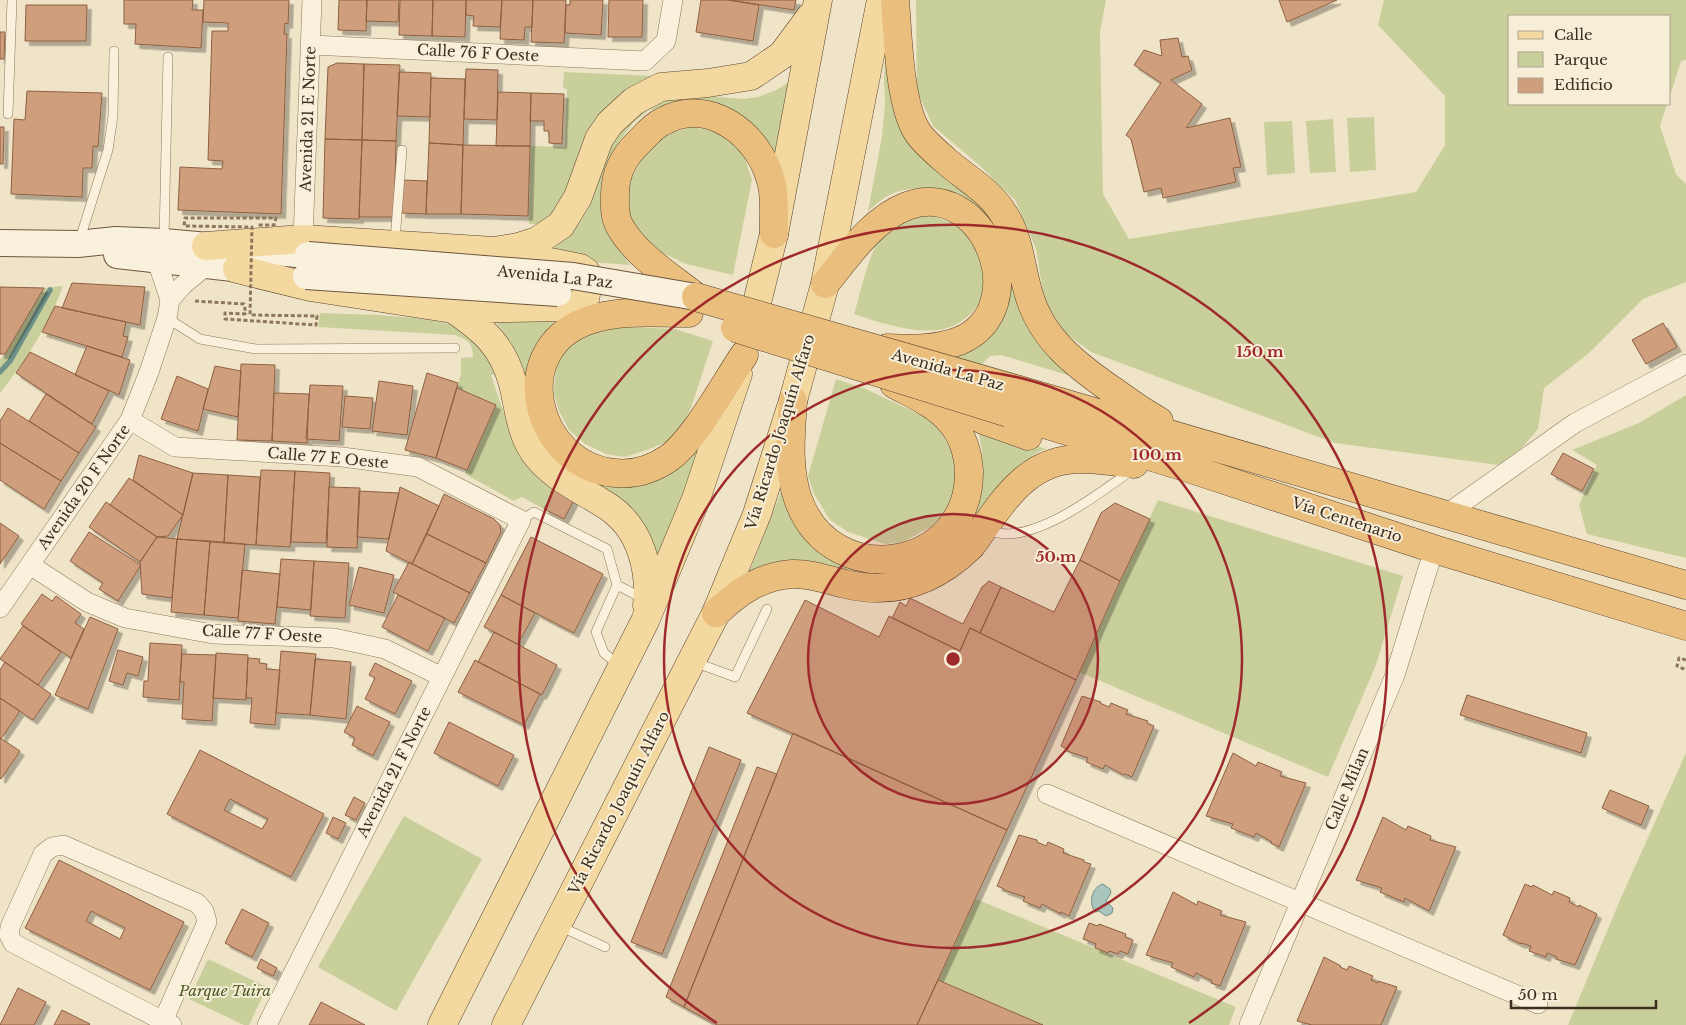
<svg xmlns="http://www.w3.org/2000/svg" width="1686" height="1025" font-family="'Libre Baskerville',serif">
<defs>
<filter id="shadow"><feDropShadow dx="4.5" dy="4.5" stdDeviation="0" flood-color="#0004"/></filter>
</defs>
<rect width="100%" height="100%" fill="#f0e4c8"/>
<path fill="#c9cf9b" d="M 916,0 L 1106,0 L 1100,32 L 1103,194 L 1129,239 L 1416,192 L 1445,145 L 1445,96 L 1378,25 L 1384,0 L 1686,0 L 1686,60 L 1681,61 L 1670,96 L 1670,16 L 1510,16 L 1510,104 L 1667,104 L 1660,126 L 1676,174 L 1686,184 L 1686,282 L 1643,299 L 1588,354 L 1544,388 L 1538,429 L 1506,466 L 1335,443 L 1091,352 L 1065,333 L 1044,299 L 1036,249 L 1015,200 L 979,165 L 933,126 L 917,91 Z
M 887,25 L 895,92 L 990,210 L 1010,251 L 1094,383 L 1001,355 L 990,356 L 981,365 L 952,357 C 970,346 987,337 1000,320 C 1005,313 1007,303 1009,295 C 1013,279 1010,266 1005,250 C 999,232 987,213 970,202 C 946,187 910,183 886,197 C 879,201 873,207 868,211 L 882,136 L 885,105 L 884,77 Z
M 564,72 L 655,76 L 584,163 L 548,224 L 529,224 L 530,146 L 565,147 L 567,89 L 563,88 Z
M 799,76 L 781,166 L 756,127 L 741,115 L 722,110 L 671,107 L 649,110 L 633,123 L 619,142 L 607,168 L 605,213 L 612,239 L 630,265 L 540,258 L 557,245 L 579,224 L 591,204 L 607,149 L 633,114 L 667,96 L 709,96 L 743,99 L 758,97 L 776,90 Z
M 1374,117 L 1376,170 L 1350,172 L 1347,118 Z
M 1333,119 L 1336,172 L 1310,173 L 1306,121 Z
M 1292,121 L 1295,173 L 1267,175 L 1264,122 Z
M 692,127 L 719,132 L 742,149 L 752,180 L 733,275 L 686,264 L 654,249 L 629,219 L 627,197 L 632,177 L 643,157 L 659,139 L 675,132 Z
M 922,214 C 933,216 944,219 955,225 C 964,230 969,238 974,247 C 978,253 984,261 985,268 C 988,297 973,321 944,329 C 917,335 880,323 854,314 C 861,292 870,245 886,230 C 895,222 911,219 922,214 Z
M 63,286 C 49,325 26,360 0,393 L 0,359 L 5,354 L 44,288 Z
M 320,313 C 356,315 450,313 475,336 C 482,342 493,365 499,375 L 491,375 C 505,418 519,459 554,490 L 544,509 L 522,497 L 514,501 L 465,474 L 496,406 L 457,388 L 461,374 L 461,358 L 473,357 C 472,342 469,341 455,335 L 318,327 Z
M 558,315 L 537,350 L 572,465 L 679,464 L 698,449 L 658,566 C 650,505 602,487 555,459 L 518,357 C 511,341 503,328 489,317 Z
M 631,327 L 675,329 L 713,341 L 691,408 L 682,425 L 668,441 L 650,449 L 625,457 L 606,454 L 585,444 L 569,430 L 559,411 L 554,394 L 555,376 L 560,357 L 571,343 L 601,328 Z
M 836,379 L 866,389 L 925,417 L 941,432 L 956,459 L 954,497 L 944,513 L 932,526 L 903,542 L 885,544 L 848,532 L 830,520 L 814,494 L 808,476 Z
M 1686,395 L 1686,558 L 1587,534 L 1579,505 L 1597,465 L 1572,450 L 1639,423 Z
M 977,427 L 1046,449 L 1036,453 L 1015,472 L 958,548 L 897,576 L 749,573 L 785,481 L 792,505 L 893,567 L 979,491 C 985,468 983,450 977,427 Z
M 1158,500 L 1403,576 L 1376,665 L 1328,777 L 1079,672 Z
M 1686,753 L 1686,1025 L 1568,1025 L 1620,900 Z
M 404,816 L 482,859 L 396,1011 L 318,967 Z
M 976,899 L 1236,1007 L 1229,1025 L 1043,1025 L 938,980 Z
M 208,959 L 267,987 L 249,1025 L 244,1025 L 189,999 Z"/>
<path fill="#a9c4bc" stroke="#6f938a" d="M 1103,884 L 1110,889 L 1111,893 L 1106,901 L 1113,908 L 1112,913 L 1106,916 L 1099,911 L 1095,912 C 1088,902 1092,887 1103,884 Z"/>
<g fill="none" stroke-linecap="round" stroke-linejoin="round">
<path stroke="#6f938a" stroke-width="5.5" d="M 0,372 L 10,361 L 50,290"/>
</g>
<path fill="#cf9f7d" stroke="#8d5f41" fill-rule="evenodd" filter="url(#shadow)" d="M 124,0 L 193,0 L 192,10 L 203,10 L 201,48 L 135,44 L 136,24 L 124,24 Z
M 204,0 L 289,0 L 288,24 L 285,23 L 284,34 L 287,34 L 281,214 L 178,210 L 180,167 L 222,169 L 223,161 L 208,160 L 212,31 L 228,31 L 228,23 L 203,22 Z
M 339,0 L 367,0 L 366,31 L 338,30 Z
M 367,0 L 399,0 L 398,22 L 366,21 Z
M 400,0 L 433,0 L 432,36 L 399,35 Z
M 433,0 L 466,0 L 465,37 L 432,36 Z
M 466,0 L 502,0 L 500,27 L 473,26 L 474,16 L 466,15 Z
M 502,0 L 533,0 L 532,27 L 525,27 L 524,40 L 500,39 Z
M 533,0 L 566,0 L 564,43 L 531,42 Z
M 570,0 L 603,0 L 601,35 L 565,33 L 566,5 L 570,5 Z
M 609,0 L 643,0 L 642,37 L 608,37 Z
M 701,0 L 729,0 L 759,5 L 753,41 L 696,32 Z
M 729,0 L 796,0 L 794,10 Z
M 1279,0 L 1337,0 L 1287,22 Z
M 26,5 L 87,5 L 86,41 L 25,41 Z
M 0,32 L 5,32 L 4,59 L 0,59 Z
M 1178,38 L 1182,57 L 1188,56 L 1192,70 L 1171,80 L 1202,104 L 1186,128 L 1230,118 L 1241,167 L 1233,168 L 1236,182 L 1163,198 L 1161,188 L 1144,192 L 1131,139 L 1126,135 L 1161,83 L 1134,65 L 1144,50 L 1162,56 L 1160,40 Z
M 337,63 L 364,64 L 362,140 L 325,139 L 328,67 Z
M 364,64 L 400,65 L 396,141 L 362,140 Z
M 466,69 L 498,70 L 497,120 L 464,119 Z
M 399,72 L 431,73 L 430,117 L 397,116 Z
M 431,78 L 465,79 L 463,145 L 429,143 Z
M 27,91 L 102,93 L 98,147 L 93,146 L 92,168 L 83,168 L 82,197 L 11,194 L 14,119 L 25,120 Z
M 498,92 L 531,93 L 530,146 L 496,146 Z
M 531,93 L 564,94 L 562,144 L 549,143 L 549,131 L 544,131 L 544,121 L 530,121 Z
M 0,127 L 4,127 L 3,164 L 0,164 Z
M 325,139 L 362,140 L 359,219 L 323,218 Z
M 362,140 L 396,141 L 394,217 L 359,217 Z
M 429,143 L 463,145 L 461,214 L 426,214 Z
M 463,145 L 530,146 L 528,216 L 461,214 Z
M 402,180 L 427,181 L 426,214 L 401,213 Z
M 72,283 L 145,287 L 140,325 L 62,308 Z
M 0,287 L 44,288 L 5,354 L 0,354 Z
M 55,306 L 126,322 L 123,336 L 128,337 L 122,357 L 42,332 Z
M 1663,323 L 1677,347 L 1646,364 L 1632,340 Z
M 87,346 L 130,360 L 119,395 L 75,375 Z
M 30,352 L 109,391 L 92,424 L 16,373 Z
M 241,364 L 275,365 L 272,441 L 237,440 Z
M 215,366 L 241,371 L 238,417 L 203,409 Z
M 427,373 L 458,383 L 436,458 L 405,450 Z
M 177,376 L 208,389 L 198,431 L 161,419 Z
M 379,381 L 413,386 L 407,435 L 372,431 Z
M 310,385 L 343,386 L 339,441 L 306,439 Z
M 457,388 L 496,405 L 467,470 L 436,458 Z
M 274,393 L 309,394 L 307,443 L 272,441 Z
M 46,394 L 96,427 L 79,453 L 29,421 Z
M 345,396 L 373,398 L 370,429 L 342,427 Z
M 8,408 L 79,453 L 61,481 L 0,443 L 0,421 Z
M 0,443 L 61,481 L 44,509 L 0,480 Z
M 1563,453 L 1594,469 L 1582,491 L 1551,474 Z
M 139,455 L 193,473 L 183,515 L 133,480 Z
M 261,470 L 295,471 L 290,547 L 256,545 Z
M 295,471 L 330,473 L 326,543 L 291,542 Z
M 193,473 L 228,475 L 224,543 L 177,539 Z
M 228,475 L 260,477 L 256,545 L 224,543 Z
M 129,478 L 183,515 L 168,536 L 157,537 L 110,505 Z
M 329,487 L 360,488 L 357,548 L 327,547 Z
M 400,487 L 439,506 L 412,564 L 386,551 Z
M 554,490 L 574,500 L 564,519 L 544,509 Z
M 359,491 L 399,493 L 389,539 L 357,537 Z
M 444,494 L 494,519 L 500,525 L 501,532 L 486,563 L 427,534 Z
M 106,502 L 157,537 L 140,562 L 89,527 Z
M 1115,503 L 1150,519 L 1120,581 L 1080,560 L 1101,513 Z
M 0,523 L 19,536 L 0,564 Z
M 89,532 L 141,565 L 118,601 L 99,589 L 103,583 L 70,561 Z
M 427,534 L 486,563 L 470,593 L 412,564 Z
M 157,537 L 177,539 L 172,598 L 142,594 L 140,562 Z
M 531,537 L 603,574 L 574,633 L 501,595 Z
M 177,539 L 210,541 L 204,615 L 171,612 Z
M 210,541 L 245,544 L 238,618 L 204,615 Z
M 281,559 L 314,561 L 311,610 L 277,607 Z
M 1080,560 L 1120,581 L 1076,680 L 980,633 L 1001,587 L 1054,612 Z
M 314,561 L 349,563 L 345,618 L 310,616 Z
M 409,562 L 470,593 L 454,623 L 393,592 Z
M 359,567 L 394,575 L 384,613 L 349,605 Z
M 242,570 L 280,574 L 275,624 L 238,621 Z
M 989,581 L 1001,587 L 980,633 L 970,628 L 960,651 L 892,618 L 900,602 L 906,606 L 910,598 L 963,624 L 982,587 Z
M 42,594 L 52,601 L 56,596 L 81,614 L 75,623 L 84,629 L 71,658 L 21,624 Z
M 398,595 L 445,618 L 428,651 L 382,627 Z
M 501,595 L 535,613 L 518,644 L 484,627 Z
M 805,600 L 879,637 L 889,616 L 960,651 L 970,628 L 1076,680 L 1007,830 L 747,713 Z
M 90,617 L 118,629 L 88,709 L 55,695 Z
M 23,626 L 61,652 L 38,685 L 0,659 Z
M 494,632 L 557,665 L 542,695 L 478,662 Z
M 150,643 L 182,645 L 179,700 L 143,697 L 144,681 L 148,681 Z
M 118,650 L 143,657 L 138,676 L 127,673 L 123,685 L 109,681 Z
M 281,651 L 316,654 L 310,715 L 276,713 Z
M 216,653 L 248,655 L 246,700 L 213,698 Z
M 182,654 L 216,655 L 212,721 L 182,719 L 184,682 L 180,682 Z
M 248,658 L 260,659 L 259,663 L 267,664 L 266,669 L 280,670 L 275,725 L 250,723 L 252,698 L 246,698 Z
M 315,659 L 351,662 L 346,719 L 310,715 Z
M 475,660 L 540,694 L 524,725 L 458,692 Z
M 5,662 L 51,694 L 33,720 L 0,698 L 0,670 Z
M 375,663 L 412,681 L 395,714 L 365,699 L 375,678 L 369,675 Z
M 1467,695 L 1587,733 L 1581,753 L 1460,715 Z
M 1082,696 L 1101,702 L 1100,703 L 1109,707 L 1111,703 L 1128,710 L 1126,714 L 1148,721 L 1147,723 L 1154,726 L 1132,777 L 1125,774 L 1124,775 L 1105,765 L 1103,769 L 1086,762 L 1088,758 L 1067,751 L 1068,750 L 1061,746 Z
M 0,698 L 20,711 L 1,739 L 0,738 Z
M 357,706 L 390,722 L 373,756 L 352,745 L 355,738 L 344,732 Z
M 449,722 L 514,755 L 498,786 L 434,753 Z
M 793,733 L 1007,830 L 917,1025 L 717,1025 L 684,1007 Z
M 0,738 L 20,751 L 1,779 L 0,778 Z
M 709,747 L 741,760 L 662,954 L 631,942 Z
M 200,750 L 324,814 L 291,877 L 167,814 ZM 230,799 L 268,819 L 262,829 L 224,810 Z
M 1233,753 L 1256,766 L 1258,762 L 1282,772 L 1280,776 L 1306,783 L 1279,847 L 1271,843 L 1272,842 L 1256,833 L 1254,837 L 1231,828 L 1233,824 L 1206,816 Z
M 757,767 L 777,774 L 684,1007 L 666,997 Z
M 1610,790 L 1649,806 L 1641,825 L 1602,808 Z
M 354,797 L 365,803 L 356,820 L 345,815 Z
M 333,817 L 346,823 L 338,839 L 326,833 Z
M 1383,817 L 1406,830 L 1408,826 L 1431,836 L 1430,840 L 1456,847 L 1429,911 L 1405,898 L 1404,902 L 1380,892 L 1382,888 L 1356,880 Z
M 1019,835 L 1037,840 L 1037,842 L 1046,846 L 1048,842 L 1064,849 L 1063,853 L 1084,860 L 1084,862 L 1091,864 L 1069,916 L 1061,912 L 1061,914 L 1042,904 L 1040,908 L 1023,901 L 1025,897 L 1004,890 L 1004,889 L 997,886 Z
M 59,860 L 184,922 L 150,990 L 25,928 ZM 91,911 L 125,928 L 120,939 L 86,921 Z
M 1525,884 L 1532,887 L 1533,885 L 1552,895 L 1554,891 L 1570,898 L 1569,902 L 1579,907 L 1579,905 L 1597,914 L 1575,965 L 1556,959 L 1557,957 L 1547,953 L 1546,957 L 1529,951 L 1531,946 L 1521,943 L 1521,944 L 1503,935 Z
M 1173,892 L 1197,905 L 1198,901 L 1222,911 L 1220,915 L 1246,922 L 1220,986 L 1211,983 L 1212,981 L 1196,973 L 1194,977 L 1171,967 L 1173,963 L 1146,955 Z
M 242,909 L 269,923 L 252,957 L 225,943 Z
M 1089,923 L 1098,926 L 1099,924 L 1126,934 L 1125,937 L 1133,940 L 1128,954 L 1120,951 L 1118,954 L 1109,951 L 1108,953 L 1095,948 L 1096,944 L 1083,939 Z
M 1324,957 L 1341,966 L 1340,967 L 1347,970 L 1349,966 L 1373,976 L 1371,980 L 1378,983 L 1378,981 L 1397,987 L 1381,1025 L 1312,1025 L 1297,1021 Z
M 261,959 L 277,968 L 273,976 L 257,968 Z
M 938,980 L 1043,1025 L 917,1025 Z
M 18,988 L 46,1002 L 34,1025 L 0,1025 Z
M 321,1002 L 365,1025 L 309,1025 Z
M 62,1010 L 90,1024 L 89,1025 L 54,1025 Z"/>
<g fill="none" stroke-linecap="round" stroke-linejoin="round">
<g stroke="#8d765c" stroke-width="10">
<path id="service" d="M 8,114 L 12,0
M 164,239 L 168,57
M 395,241 L 402,150
M 79,242 L 108,150 L 113,116 L 114,51
M 167,318 L 200,339 L 256,349 L 455,348
M 521,520 L 534,512 L 607,549 L 617,585 L 596,632 L 604,653 L 619,665
M 985,531 C 993,532 1001,534 1008,534 C 1049,532 1100,493 1132,470
M 617,585 L 644,599
M 694,662 L 735,677 L 767,609
M 559,926 L 605,947"/>
</g>
<g stroke="#8d765c" stroke-width="20">
<path id="minor" d="M 311,45 L 645,61 L 666,41 L 673,0
M 303,239 L 312,0
M 170,300 L 183,285 L 206,266
M 130,420 L 175,447 L 342,457 L 418,467 L 521,520 L 267,1025
M 1445,515 L 1575,423 L 1686,364
M 30,565 L 87,602 L 125,618 L 213,634 L 334,638 L 385,649 L 442,677
M 0,608 L 130,420 L 149,372 L 167,318 L 170,300 L 157,261
M 1047,794 L 1538,1004
M 163,1021 L 207,922 L 204,911 L 197,903 L 63,845 L 52,847 L 43,854 L 10,927 L 9,935 L 13,943 L 163,1021 L 172,1025
M 1249,1025 L 1395,675 L 1434,549"/>
</g>
<g stroke="#6f573f" stroke-width="28">
<path id="secondary" d="M 0,243 L 78,244 L 116,240 L 164,242 L 308,255
M 117,255 L 260,271"/>
</g>
<g stroke="#5b4430" stroke-width="29">
<path id="primary" d="M 206,246 L 303,239 L 494,251 L 518,247 L 537,241 L 561,225 L 578,197 L 599,139 L 610,123 L 634,101 L 661,87 L 708,83 L 751,76 L 782,55 L 811,16
M 237,269 L 310,287 L 453,309 C 484,330 503,346 513,384 C 519,408 520,431 534,452 C 553,479 584,490 610,508 C 641,530 651,570 647,606
M 453,309 L 566,307 L 579,305 L 585,299 L 589,279 L 586,272 L 580,268 L 505,253
M 749,335 L 774,234 L 818,0
M 442,1025 L 645,621 L 696,499 L 738,374
M 506,1025 L 716,613 L 757,514 L 793,401 L 825,284 L 881,0"/>
</g>
<g stroke="#5b4430" stroke-width="29">
<path id="trunk" d="M 895,0 C 898,35 899,105 918,133 C 925,143 936,152 945,160 C 966,179 990,190 1005,216 C 1020,240 1021,269 1029,295 C 1042,339 1076,365 1112,390 C 1128,401 1142,412 1159,421
M 825,284 C 848,256 871,220 907,206 C 985,177 1036,309 959,341 C 936,350 911,349 887,348
M 696,297 C 670,276 635,255 619,225 C 614,215 615,206 615,195 C 615,173 623,157 639,142 C 646,135 653,126 662,122 C 709,95 759,135 771,181 C 776,197 773,218 774,234
M 689,313 C 655,313 619,309 587,321 C 506,350 535,466 615,473 C 634,475 653,469 669,458 C 695,439 725,383 744,355
M 1019,390 L 1686,585
M 965,391 L 964,409 L 983,420 L 1028,436
M 793,401 C 791,432 787,468 798,499 C 832,595 971,570 969,471 C 968,453 962,435 951,422 C 936,404 914,395 894,384
M 1008,413 L 1188,468 L 1434,549 L 1686,626
M 716,613 C 738,592 761,576 792,574 C 810,573 828,580 845,584 C 894,596 936,580 971,546 C 1000,507 1024,459 1080,459 C 1098,459 1116,462 1134,464"/>
</g>
<path stroke="#8d765c" stroke-width="3" stroke-dasharray="4 2.5" stroke-linecap="butt" d="M 195,301 L 244,304 L 246,314
M 1686,660 L 1679,658 L 1677,666 L 1686,670"/>
<use href="#service" stroke="#faf1dc" stroke-width="9"/>
<use href="#minor" stroke="#faf1dc" stroke-width="19"/>
<use href="#secondary" stroke="#faf1dc" stroke-width="26"/>
<use href="#primary" stroke="#f3d9a0" stroke-width="28"/>
<use href="#trunk" stroke="#eabe7c" stroke-width="28"/>
<g stroke="#6f573f" stroke-width="28" stroke-linecap="butt">
<path id="secondary-bridge" d="M 308,255 L 573,276 L 696,297
M 306,276 L 558,293"/>
</g>
<g stroke="#5b4430" stroke-width="29" stroke-linecap="butt">
<path id="trunk-bridge" d="M 696,297 L 1019,390
M 735,328 L 1008,413"/>
</g>
<path stroke="#8d765c" stroke-width="3" stroke-dasharray="4 2.5" stroke-linecap="butt" d="M 246,314 L 225,313 L 225,319 L 316,325 L 317,316 L 250,315 L 252,227 L 184,226 L 185,218 L 276,218 L 274,225 L 257,225"/>
<use href="#secondary-bridge" stroke="#faf1dc" stroke-width="26"/>
<use href="#trunk-bridge" stroke="#eabe7c" stroke-width="28"/>
</g>
<circle cx="953" cy="659" r="145" fill="#9e2a2b" fill-opacity=".12"/>
<g fill="none" stroke="#9e2a2b" stroke-width="2.5">
<circle cx="953" cy="659" r="145"/>
<circle cx="953" cy="659" r="289"/>
<path d="M717 1023A434 434 0 1 1 1189 1023"/>
</g>
<g text-anchor="middle" stroke-width="4" stroke-linejoin="round" paint-order="stroke">
<g font-size="15" fill="#3d2e20" stroke="#f7eed8">
<text transform="translate(478 53) rotate(3)" y="5">Calle 76 F Oeste</text>
<text transform="translate(308 119) rotate(-88)" y="5">Avenida 21 E Norte</text>
<text transform="translate(555 277) rotate(6)" y="5">Avenida La Paz</text>
<text transform="translate(948 370) rotate(16)" y="5">Avenida La Paz</text>
<text transform="translate(780 432) rotate(-73)" y="5">Vía Ricardo Joaquín Alfaro</text>
<text transform="translate(328 458) rotate(5)" y="5">Calle 77 E Oeste</text>
<text transform="translate(84 487) rotate(-55)" y="5">Avenida 20 F Norte</text>
<text transform="translate(1347 520) rotate(18)" y="5">Vía Centenario</text>
<text transform="translate(262 634) rotate(3)" y="5">Calle 77 F Oeste</text>
<text transform="translate(394 772) rotate(-63)" y="5">Avenida 21 F Norte</text>
<text transform="translate(1347 789) rotate(-67)" y="5">Calle Milan</text>
<text transform="translate(619 803) rotate(-63)" y="5">Vía Ricardo Joaquín Alfaro</text>
</g>
<g font-size="15" font-style="italic" fill="#4d5a26" stroke="#f7eed8">
<text x="225" y="996">Parque Tuira</text>
</g>
</g>
<circle cx="953" cy="659" r="8" fill="#9e2a2b" stroke="#f7eed8" stroke-width="2.5"/>
<g font-size="15" text-anchor="middle" font-weight="bold" fill="#9e2a2b" stroke="#f7eed8" stroke-width="4" stroke-linejoin="round" paint-order="stroke">
<text x="1260" y="357">150 m</text>
<text x="1157" y="460">100 m</text>
<text x="1056" y="562">50 m</text>
</g>
<rect x="1508" y="15" width="162" height="90" fill="#f7eed8" stroke="#ada18e"/>
<rect x="1518" y="31" width="25" height="8" fill="#f3d9a0" stroke="#ada18e"/>
<text x="1554" y="40" font-size="15" fill="#3d2e20">Calle</text>
<rect x="1518" y="52" width="25" height="15" fill="#c9cf9b" stroke="#ada18e"/>
<text x="1554" y="65" font-size="15" fill="#3d2e20">Parque</text>
<rect x="1518" y="78" width="25" height="15" fill="#cf9f7d" stroke="#ada18e"/>
<text x="1554" y="90" font-size="15" fill="#3d2e20">Edificio</text>
<path d="M1511 1000v8h145v-8" fill="none" stroke="#3d2e20" stroke-width="2.5"/>
<text x="1518" y="1000" font-size="15" fill="#3d2e20" stroke="#f7eed8" stroke-width="4" paint-order="stroke">50 m</text>
</svg>
